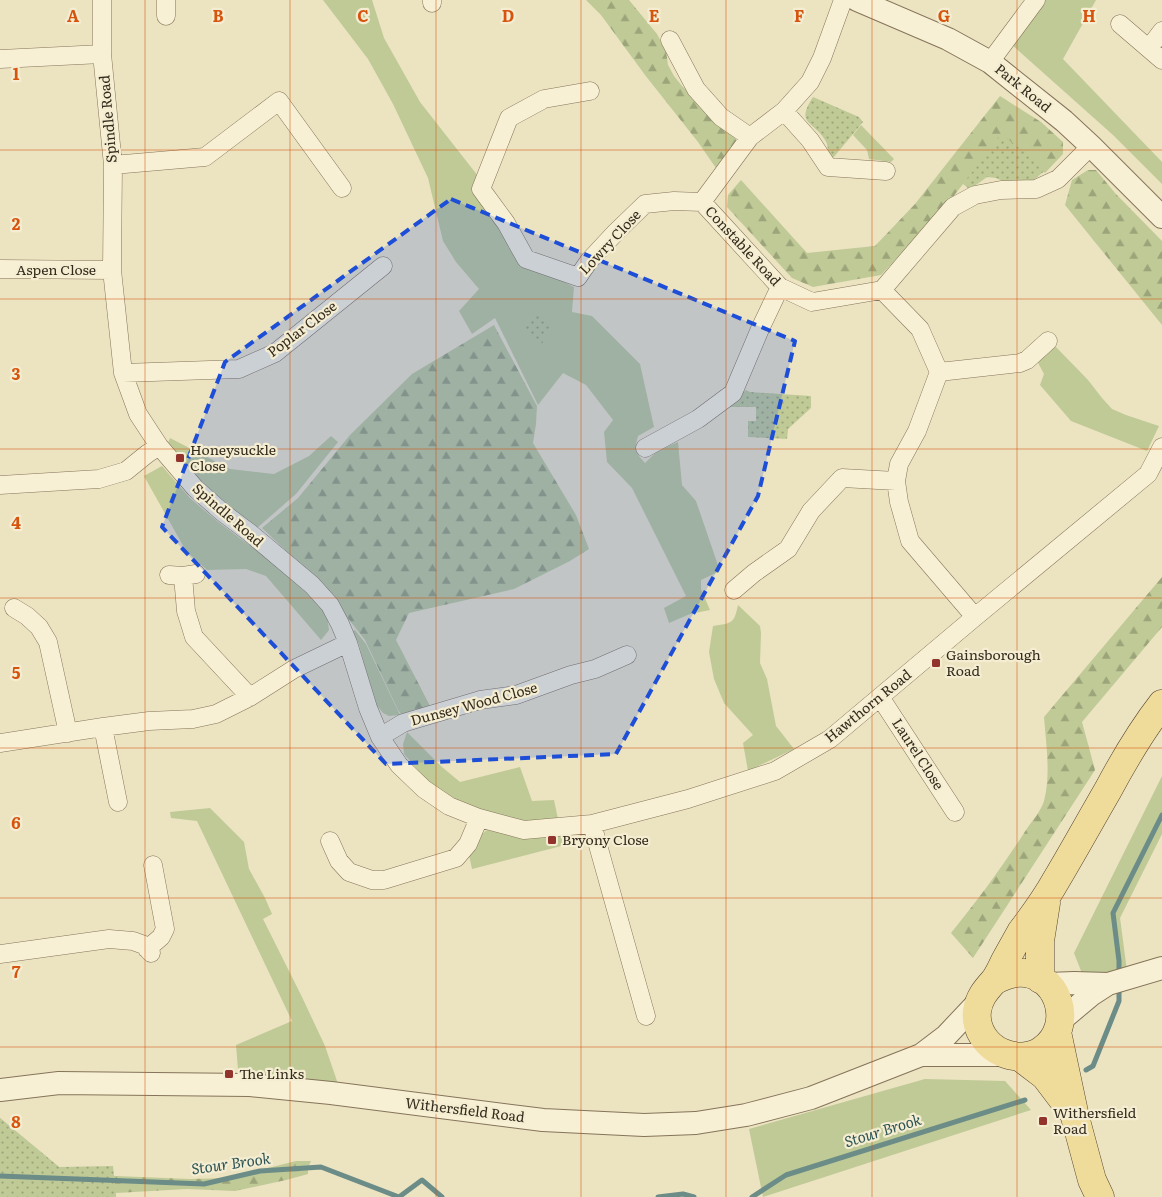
<svg xmlns="http://www.w3.org/2000/svg" width="1162" height="1197" font-family="Literata,serif">
<defs>
<pattern id="forest-firs" width="22" height="20" patternUnits="userSpaceOnUse" patternTransform="scale(1.25)"><rect width="22" height="20" fill="#bfca96"/><path d="M5 1l3.5 6h-7zM16 11l3.5 6h-7z" fill="#9ca47a"/></pattern>
<pattern id="park-dots" width="8" height="8" patternUnits="userSpaceOnUse" patternTransform="scale(1.25)"><rect width="8" height="8" fill="#bfca96"/><path d="M2 2h.1M6 6h.1" fill="none" stroke="#9ca47a" stroke-width="1.8" stroke-linecap="round"/></pattern>
</defs>
<rect width="100%" height="100%" fill="#ece3c1"/>
<path fill="#bfca96" d="M 323,0 L 372,0 L 384,38 L 420,102 L 478,176 L 506,237 L 562,281 L 574,287 L 572,312 L 592,316 L 640,364 L 654,427 L 638,436 C 634,450 635,452 645,463 L 657,451 L 678,442 L 682,485 L 696,501 L 720,571 L 701,580 L 701,589 L 710,610 L 690,614 L 669,623 L 664,608 L 686,596 L 632,488 L 607,462 L 604,432 L 613,420 L 586,385 L 563,373 L 538,405 L 495,318 L 472,334 L 459,311 L 479,289 L 456,262 L 443,241 L 428,178 L 393,104 L 368,59 Z
M 1041,0 L 1096,0 L 1063,59 L 1162,162 L 1162,184 L 1113,135 L 1011,44 Z
M 861,125 L 894,159 L 891,162 L 869,159 L 867,150 L 853,135 Z
M 1055,346 L 1088,380 L 1102,398 L 1112,409 L 1126,415 L 1159,426 L 1147,451 L 1071,421 L 1040,385 L 1044,374 L 1036,359 Z
M 331,436 L 338,442 L 296,494 L 257,528 L 224,503 L 196,478 L 167,446 L 170,438 L 230,469 L 274,474 L 309,456 Z
M 162,466 L 190,498 L 217,521 L 281,569 L 312,598 L 327,615 L 329,630 L 321,640 L 266,576 L 246,569 L 207,570 L 186,551 L 144,476 Z
M 738,605 L 760,626 L 761,633 L 760,663 L 767,679 L 776,726 L 794,749 L 748,771 L 743,743 L 753,735 L 724,703 L 714,679 L 709,652 L 713,626 C 732,623 734,624 738,605 Z
M 355,630 L 366,644 L 400,715 L 389,716 L 383,713 L 374,702 L 359,645 L 353,631 Z
M 407,732 L 442,767 L 460,782 L 520,767 L 532,801 L 554,800 L 558,819 L 523,824 L 486,816 L 448,797 L 423,776 L 404,754 L 403,744 Z
M 1162,776 L 1162,834 L 1120,918 L 1127,971 L 1083,976 L 1074,953 Z
M 210,808 L 244,842 L 249,869 L 265,898 L 272,914 L 263,919 L 302,997 L 325,1046 L 338,1084 L 238,1070 L 236,1045 L 292,1021 L 197,821 L 171,818 L 170,812 Z
M 487,830 L 528,835 L 567,833 L 574,837 L 573,843 L 472,869 L 469,855 L 479,836 Z
M 925,1079 L 1005,1081 L 1031,1110 L 763,1197 L 749,1129 Z"/>
<path fill="url(#forest-firs)" d="M 586,0 L 629,0 L 657,34 L 666,51 L 668,65 L 674,76 L 682,86 L 726,127 L 737,141 L 718,171 L 698,142 L 645,75 L 601,15 Z
M 1000,96 L 1041,122 L 1063,142 L 1063,154 L 1045,173 L 1004,141 L 997,141 L 945,207 L 881,275 L 813,287 L 792,278 L 727,207 L 728,195 L 741,180 L 807,253 L 875,246 L 915,204 Z
M 1088,170 L 1096,170 L 1115,193 L 1162,241 L 1162,325 L 1065,205 L 1072,180 Z
M 494,325 L 537,406 L 536,424 L 533,443 L 576,515 L 589,549 L 570,561 L 514,589 L 409,613 L 396,640 L 430,706 L 403,717 L 398,710 L 365,640 L 321,584 L 262,528 L 298,498 L 350,435 L 412,374 Z
M 1162,577 L 1162,627 L 1082,722 L 1095,770 L 973,958 L 951,933 C 978,900 1003,866 1026,830 C 1032,821 1041,811 1044,801 C 1051,774 1046,744 1044,717 Z
M 0,1118 L 59,1167 L 90,1174 L 116,1176 L 190,1179 L 228,1178 L 296,1161 L 311,1161 L 308,1168 L 308,1174 L 286,1180 L 235,1191 L 187,1189 L 116,1193 L 116,1197 L 0,1197 Z"/>
<path fill="url(#park-dots)" d="M 813,97 L 859,117 L 863,122 L 833,158 L 830,159 C 827,153 829,145 825,140 C 813,120 795,125 813,97 Z
M 1001,134 L 1047,169 L 1031,182 L 1011,185 L 996,178 L 987,177 L 976,185 L 968,188 L 963,184 Z
M 536,309 L 551,326 L 550,331 L 541,345 L 526,333 L 525,327 Z
M 746,390 L 750,392 L 811,396 L 811,408 L 788,429 L 787,439 L 748,437 L 748,421 L 756,421 L 756,407 L 730,407 L 730,402 Z
M 0,1118 L 59,1167 L 113,1166 L 116,1197 L 0,1197 Z"/>
<g fill="none" stroke-linecap="round" stroke-linejoin="round">
<path stroke="#6b8c87" stroke-width="5" d="M 1119,975 L 1119,961 L 1113,913 L 1162,815
M 1086,1070 L 1093,1066 L 1119,1001 L 1119,986
M 0,1176 L 204,1184 L 260,1171 L 321,1167 L 399,1197 L 422,1180 L 442,1197
M 658,1197 L 683,1194 L 694,1197
M 752,1197 L 786,1175 L 1025,1100"/>
<g stroke="#85745a" stroke-width="19">
<path id="minor" d="M 102,0 L 102,54 L 113,165 L 112,270 L 123,373 L 138,414 L 159,446 L 195,488 L 222,512 L 250,533 L 312,585 L 330,605 L 340,624 L 348,643 L 368,708 L 380,737 L 399,765 L 424,789 L 449,806 L 479,818 L 524,830 L 592,824 L 688,799 L 775,771 L 830,739 L 975,617 L 1148,474 L 1162,447
M 166,0 L 166,16
M 432,0 L 432,3
M 843,0 L 822,58 L 810,82 L 784,111 L 750,137 L 702,202 L 780,287 L 812,302 L 882,290
M 1120,24 L 1162,60
M 670,40 L 696,89 L 721,117 L 750,137
M 1149,48 L 1162,31
M 0,59 L 102,54
M 990,62 L 1036,0
M 590,91 L 544,99 L 509,118 L 481,189 L 506,223 L 526,259 L 578,277 L 589,261 L 616,232 L 645,204 L 674,201 L 702,202
M 784,111 L 810,140 L 828,167 L 886,171
M 113,165 L 205,157 L 279,101 L 342,188
M 0,269 L 112,270
M 939,372 L 1020,363 L 1027,360 L 1048,341
M 123,373 L 239,369 L 275,353 L 383,266
M 645,448 L 698,419 L 733,393 L 760,329 L 780,287
M 0,485 L 99,479 L 126,471 L 147,454 L 159,446
M 169,575 L 183,576 L 196,574
M 183,576 L 186,611 L 194,637 L 250,697
M 734,590 L 754,573 L 788,549 L 811,511 L 842,478 L 896,481
M 14,608 L 27,616 L 39,627 L 48,642 L 68,733
M 975,617 L 910,541 L 899,502 L 896,481 L 899,464 L 917,431 L 939,372 L 920,329 L 882,290 L 953,207 L 975,195 L 1001,190 L 1036,189 L 1058,179 L 1091,146
M 880,697 L 955,812
M 103,727 L 118,802
M 380,737 L 403,723 L 480,700 L 516,695 L 571,675 L 595,669 L 627,655
M 0,743 L 103,727 L 149,721 L 193,719 L 216,714 L 250,697 L 294,669 L 348,643
M 592,824 L 646,1016
M 330,841 L 339,861 L 349,872 L 372,880 L 384,880 L 456,858 L 468,844 L 479,818
M 147,949 L 161,937 L 165,929 L 153,865
M 0,954 L 109,939 L 133,941 L 144,945 L 151,953"/>
</g>
<g stroke="#85745a" stroke-width="24">
<path id="tertiary" d="M 857,0 L 948,39 L 990,62 L 1064,121 L 1091,146 L 1162,217
M 1048,984 L 1074,983 L 1108,984 L 1162,968
M 1060,1021 L 1091,995 L 1108,984
M 921,1055 L 1008,1055
M 0,1090 L 59,1083 L 250,1085 L 331,1093 L 543,1120 L 644,1125 L 696,1123 L 746,1115 L 811,1098 L 921,1055 L 946,1036 L 980,1000"/>
</g>
<g stroke="#53422e" stroke-width="29">
<path id="primary" d="M 1040,979 L 1040,941 L 1046,903
M 994,981 C 1001,977 1008,974 1016,973 C 1058,969 1077,1026 1042,1050 C 1031,1058 1015,1058 1003,1053 C 986,1046 975,1029 977,1011 C 979,998 985,991 993,982 C 999,975 1002,966 1006,959 C 1011,950 1016,941 1021,932 C 1033,916 1045,900 1055,882 C 1073,852 1090,821 1108,790 C 1124,760 1141,731 1162,704
M 1057,1032 L 1075,1117 L 1092,1180 L 1100,1197
M 1020,1057 L 1045,1076 L 1070,1109"/>
</g>
<use href="#minor" stroke="#f7f0d4" stroke-width="18"/>
<use href="#tertiary" stroke="#f7f0d4" stroke-width="22"/>
<use href="#primary" stroke="#efdb9a" stroke-width="28"/>
</g>
<path fill="#1d4ed8" fill-opacity="0.2" stroke="#1d4ed8" stroke-width="4" stroke-dasharray="10 6" stroke-linejoin="round" d="M 451,199 L 795,341 L 758,496 L 616,754 L 386,764 L 162,527 L 225,362 Z"/>
<path fill="none" stroke="#d6540e" stroke-width="1" stroke-opacity="0.55" d="M 145,0 L 145,1197M 290,0 L 290,1197M 436,0 L 436,1197M 581,0 L 581,1197M 726,0 L 726,1197M 872,0 L 872,1197M 1017,0 L 1017,1197M 0,150 L 1162,150M 0,299 L 1162,299M 0,449 L 1162,449M 0,598 L 1162,598M 0,748 L 1162,748M 0,898 L 1162,898M 0,1047 L 1162,1047"/>
<g fill="#92332c" stroke="#f4edd1" stroke-width="2">
<rect x="175" y="453" width="10" height="10" rx="2.5"/>
<rect x="931" y="658" width="10" height="10" rx="2.5"/>
<rect x="547" y="835" width="10" height="10" rx="2.5"/>
<rect x="224" y="1069" width="10" height="10" rx="2.5"/>
<rect x="1038" y="1116" width="10" height="10" rx="2.5"/>
</g>
<g text-anchor="middle" stroke-width="4.5" stroke-linejoin="round" paint-order="stroke">
<g font-size="14" fill="#352b1d" stroke="#f4edd1">
<text transform="translate(1023 88) rotate(39)" y="5">Park Road</text>
<text transform="translate(108 119) rotate(-95)" y="5">Spindle Road</text>
<text transform="translate(610 242) rotate(-47)" y="5">Lowry Close</text>
<text transform="translate(743 246) rotate(47)" y="5">Constable Road</text>
<text x="56" y="275">Aspen Close</text>
<text transform="translate(302 329) rotate(-37)" y="5">Poplar Close</text>
<text transform="translate(228 515) rotate(41)" y="5">Spindle Road</text>
<text transform="translate(474 704) rotate(-15)" y="5">Dunsey Wood Close</text>
<text transform="translate(868 706) rotate(-39)" y="5">Hawthorn Road</text>
<text transform="translate(918 754) rotate(57)" y="5">Laurel Close</text>
<text transform="translate(465 1110) rotate(7)" y="5">Withersfield Road</text>
</g>
<g font-size="14" fill="#352b1d" stroke="#f4edd1" text-anchor="start">
<text x="190" y="455">Honeysuckle<tspan x="190" dy="16">Close</tspan></text>
<text x="946" y="660">Gainsborough<tspan x="946" dy="16">Road</tspan></text>
<text x="562" y="845">Bryony Close</text>
<text x="239" y="1079">The Links</text>
<text x="1053" y="1118">Withersfield<tspan x="1053" dy="16">Road</tspan></text>
</g>
<g font-size="15" font-style="italic" fill="#2d5455" stroke="#f4edd1">
<text transform="translate(883 1131) rotate(-17)" y="5">Stour Brook</text>
<text transform="translate(231 1164) rotate(-8)" y="5">Stour Brook</text>
</g>
</g>
<g font-size="16" text-anchor="middle" font-weight="bold" fill="#d6540e" stroke="#f4edd1" stroke-width="4.5" stroke-linejoin="round" paint-order="stroke">
<text x="73" y="22">A</text>
<text x="218" y="22">B</text>
<text x="363" y="22">C</text>
<text x="508" y="22">D</text>
<text x="654" y="22">E</text>
<text x="799" y="22">F</text>
<text x="944" y="22">G</text>
<text x="1089" y="22">H</text>
<text x="16" y="80">1</text>
<text x="16" y="230">2</text>
<text x="16" y="380">3</text>
<text x="16" y="529">4</text>
<text x="16" y="679">5</text>
<text x="16" y="829">6</text>
<text x="16" y="978">7</text>
<text x="16" y="1128">8</text>
</g>
</svg>
